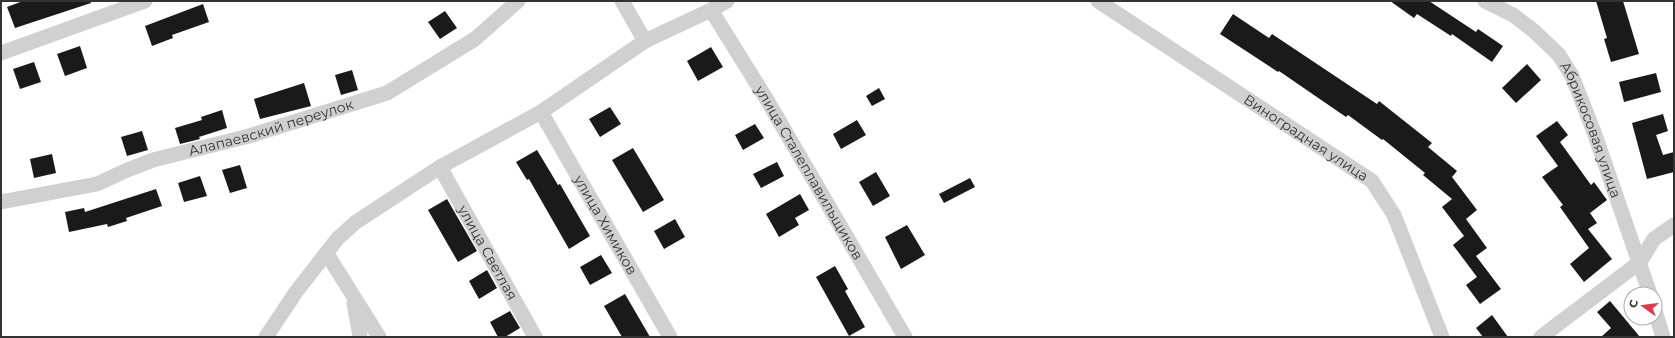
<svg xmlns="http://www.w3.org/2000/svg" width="1675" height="338" font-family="Montserrat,sans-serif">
<rect width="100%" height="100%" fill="#fff"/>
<path fill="#1a1a1a" d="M 23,1 L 90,1 L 91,3 L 15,28 L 7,7 Z
M 1390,1 L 1429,1 L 1476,32 L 1478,29 L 1503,46 L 1492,62 L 1452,34 L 1451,36 L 1417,14 L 1414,18 Z
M 1596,1 L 1623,1 L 1639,54 L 1611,62 L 1604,39 L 1607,38 Z
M 203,4 L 209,22 L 172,35 L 173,38 L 152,46 L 145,26 Z
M 445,11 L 457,28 L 440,39 L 428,22 Z
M 1233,14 L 1269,38 L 1272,34 L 1377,104 L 1379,101 L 1432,143 L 1428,147 L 1457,171 L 1452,177 L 1477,210 L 1466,219 L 1487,248 L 1476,256 L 1501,289 L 1480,304 L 1466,285 L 1477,277 L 1453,245 L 1464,236 L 1442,207 L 1452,199 L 1423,175 L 1425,173 L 1383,139 L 1382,140 L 1348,115 L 1346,117 L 1279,71 L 1278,72 L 1220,34 Z
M 80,46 L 87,68 L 65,76 L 57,54 Z
M 711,47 L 723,67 L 698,81 L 687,61 Z
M 34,62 L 41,82 L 20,89 L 13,69 Z
M 1527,64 L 1541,80 L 1516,103 L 1502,88 Z
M 352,70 L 358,90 L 341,95 L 335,75 Z
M 1656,73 L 1661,92 L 1624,102 L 1619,82 Z
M 304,83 L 311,106 L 260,119 L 254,99 Z
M 879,88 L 885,99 L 872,106 L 866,96 Z
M 610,107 L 621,124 L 600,137 L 589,119 Z
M 222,110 L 227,128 L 199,137 L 200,139 L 180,144 L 175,128 L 202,120 L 201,117 Z
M 1663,114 L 1668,131 L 1656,135 L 1663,155 L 1674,152 L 1674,172 L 1647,179 L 1632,123 Z
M 857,120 L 866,135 L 841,149 L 833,134 Z
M 1557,121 L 1568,135 L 1560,142 L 1591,185 L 1594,182 L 1607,200 L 1590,213 L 1597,223 L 1588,229 L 1612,259 L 1584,282 L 1570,264 L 1589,248 L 1560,207 L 1563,205 L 1542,177 L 1558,166 L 1536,136 Z
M 755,124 L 764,138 L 743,150 L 735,135 Z
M 142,131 L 148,150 L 127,156 L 121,137 Z
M 633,148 L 664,200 L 643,212 L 612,160 Z
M 537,150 L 558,185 L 560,184 L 590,236 L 569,249 L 529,179 L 527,180 L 516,162 Z
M 52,154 L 56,173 L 34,178 L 30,159 Z
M 777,162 L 784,176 L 761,188 L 753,174 Z
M 240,165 L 247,188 L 230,193 L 222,170 Z
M 876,172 L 890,196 L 873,206 L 859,182 Z
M 200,176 L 207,196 L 184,202 L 178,183 Z
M 970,178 L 975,187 L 944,203 L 939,194 Z
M 156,189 L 162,206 L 126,218 L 127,221 L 108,227 L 107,224 L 69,232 L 65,212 L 84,208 L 85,212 Z
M 800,194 L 809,210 L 795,218 L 799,225 L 779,237 L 766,214 Z
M 447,199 L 477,251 L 458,262 L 428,210 Z
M 675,219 L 685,237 L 664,249 L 654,231 Z
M 907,225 L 925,255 L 901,269 L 885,237 Z
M 601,255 L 612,273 L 590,285 L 580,267 Z
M 835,266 L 848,289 L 845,291 L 865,327 L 849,336 L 816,277 Z
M 487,270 L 497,288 L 479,299 L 469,281 Z
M 625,294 L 650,337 L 622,337 L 604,306 Z
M 1610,301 L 1640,337 L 1601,337 L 1611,328 L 1597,312 Z
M 510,311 L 520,328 L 505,337 L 498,337 L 490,322 Z
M 1492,315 L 1508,337 L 1483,337 L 1476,328 Z"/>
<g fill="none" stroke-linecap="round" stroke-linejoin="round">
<g stroke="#d0d0d0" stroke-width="15">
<path d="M 622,1 L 645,41"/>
<path id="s1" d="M 1098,1 L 1372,181 L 1394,215 L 1442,337"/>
<path id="s2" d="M 1485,1 L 1513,15 L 1534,31 L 1559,55 L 1572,76 L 1594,132 L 1650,294"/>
<path id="s3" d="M 711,10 L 767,100 L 905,337"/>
<path d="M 1,53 L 145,1"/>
<path id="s4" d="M 541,112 L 670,337"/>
<path id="s5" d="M 440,167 L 535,337"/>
<path id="s6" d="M 1,202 L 97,184 L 125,171 L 153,160 L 249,136 L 387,93 L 475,39 L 518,1"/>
<path d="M 327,254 L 379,337"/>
<path d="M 354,303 L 360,337"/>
<path d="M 1655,311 L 1663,337"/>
<path d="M 266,337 L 296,292 L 338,238 L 356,222 L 440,167 L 541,112 L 645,41 L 711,10 L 727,1"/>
<path d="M 1541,337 L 1640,262 L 1654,239 L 1674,225"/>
</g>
</g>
<g text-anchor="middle" stroke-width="4" stroke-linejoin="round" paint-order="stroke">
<g font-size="14" fill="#333" stroke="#fff">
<text dy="5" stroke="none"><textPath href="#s6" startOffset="281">Алапаевский переулок</textPath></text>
<text dy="5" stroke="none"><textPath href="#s2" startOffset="174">Абрикосовая улица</textPath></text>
<text dy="5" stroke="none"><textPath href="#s1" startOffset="249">Виноградная улица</textPath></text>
<text dy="5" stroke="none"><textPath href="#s3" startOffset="190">улица Сталеплавильщиков</textPath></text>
<text dy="5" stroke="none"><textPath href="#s4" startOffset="130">улица Химиков</textPath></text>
<text dy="5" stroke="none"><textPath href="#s5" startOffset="98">улица Светлая</textPath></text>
</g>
</g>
<rect width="1675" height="338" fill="none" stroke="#333333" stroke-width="4"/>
<g transform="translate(1643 306) rotate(284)"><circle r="19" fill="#ffffff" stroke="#adadad"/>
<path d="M0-3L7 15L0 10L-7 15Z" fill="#e63946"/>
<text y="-6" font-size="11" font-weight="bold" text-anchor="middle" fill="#333333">С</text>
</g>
</svg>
